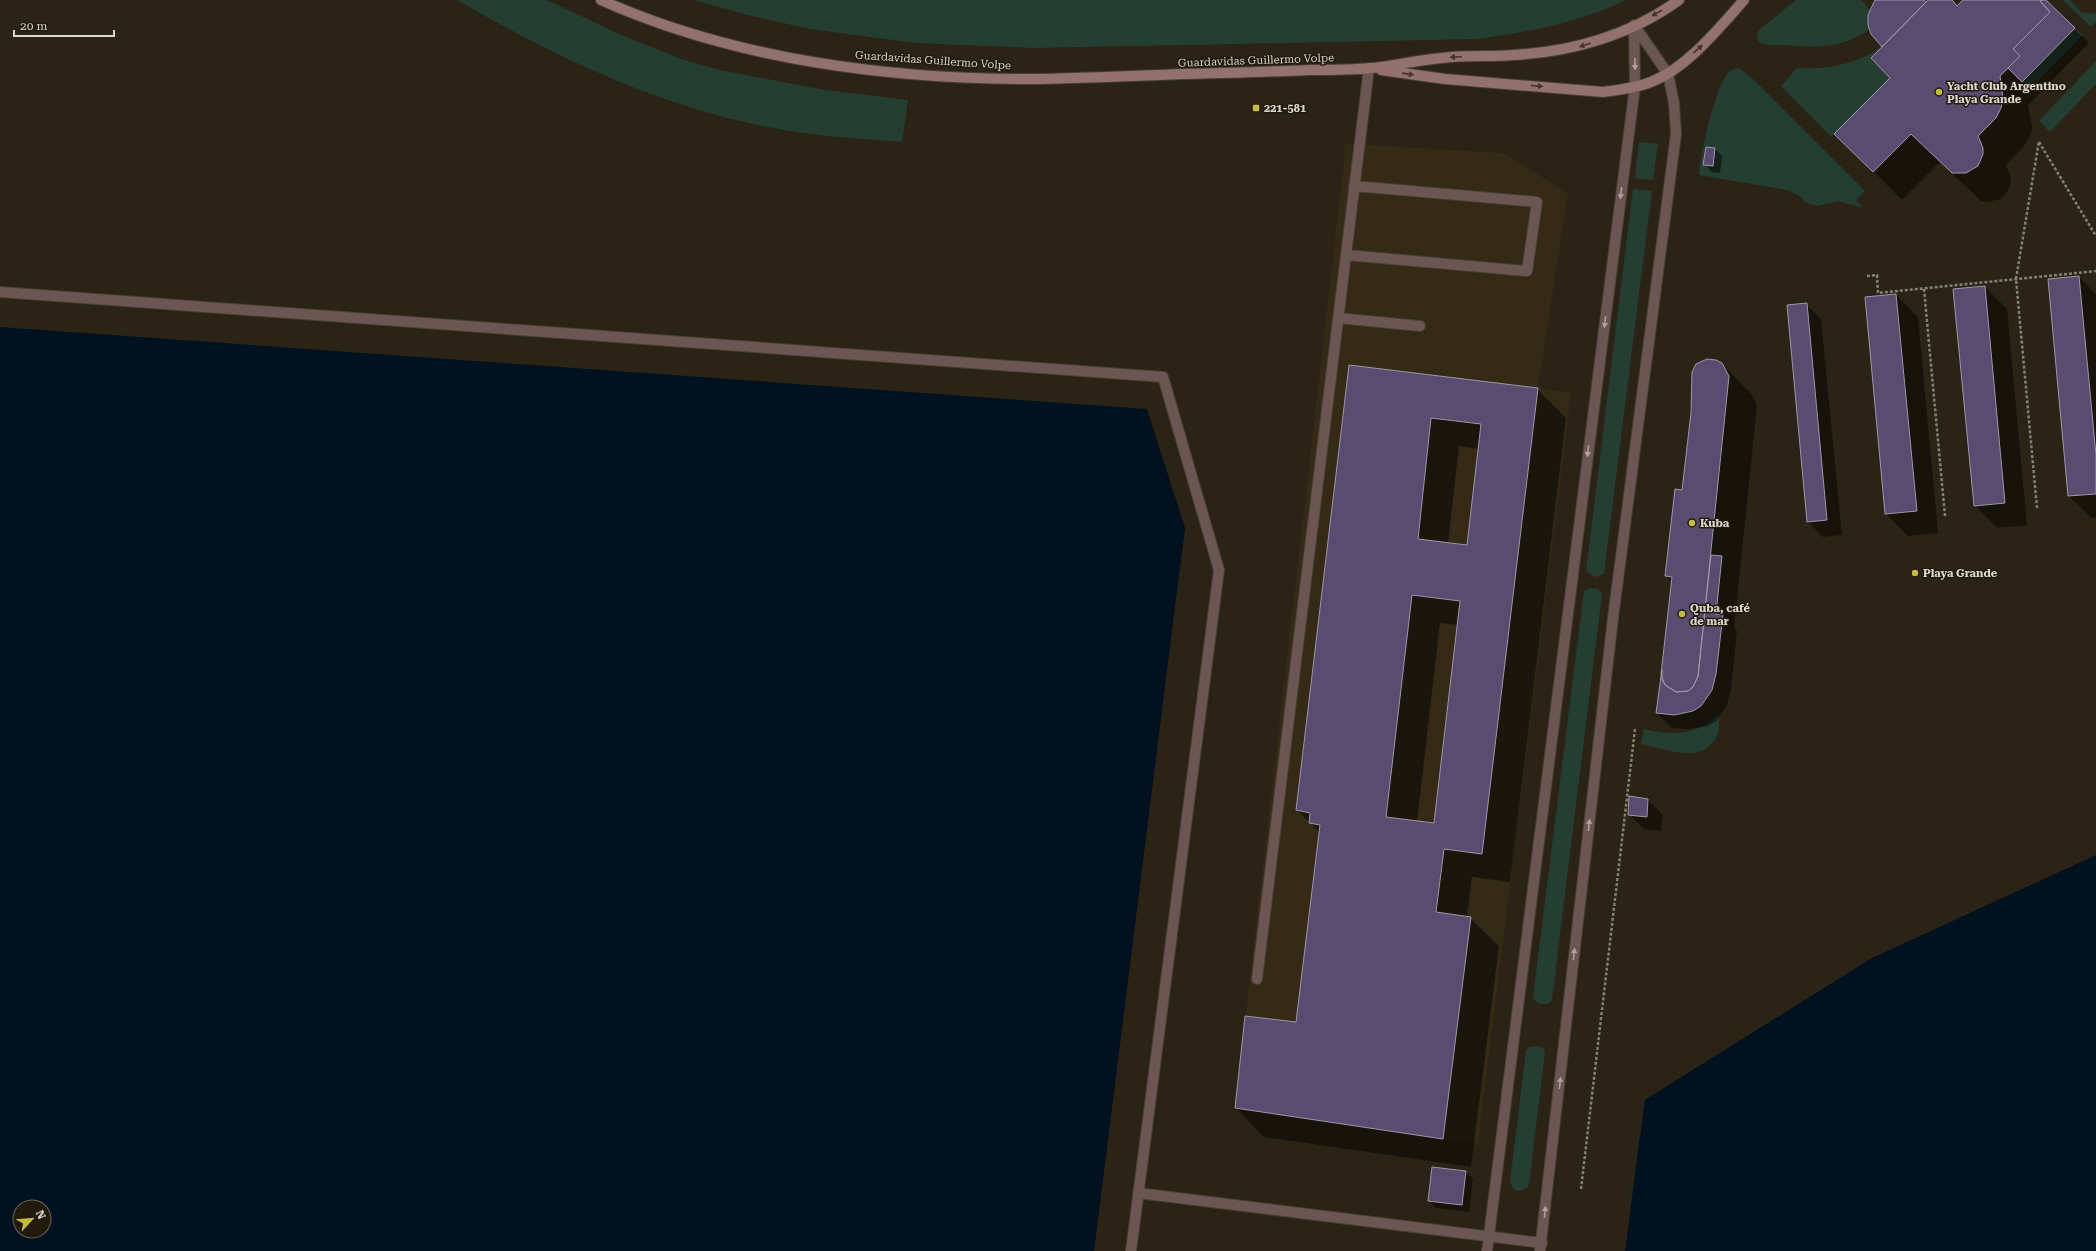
<svg xmlns="http://www.w3.org/2000/svg" width="2096" height="1251" font-family="'Roboto Serif',serif">
<rect width="100%" height="100%" fill="#2b2416"/>
<path fill="#342a16" d="M 1346,144 L 1505,153 L 1568,194 L 1538,388 L 1571,393 L 1478,1144 L 1235,1108 Z"/>
<path fill="#243e32" d="M 457,0 L 547,0 L 619,34 L 684,60 L 720,70 L 825,90 L 908,100 L 902,142 C 861,138 819,137 779,129 C 664,109 557,58 457,0 Z
M 694,0 L 1626,0 C 1578,23 1529,32 1476,39 L 1033,48 L 916,43 L 810,29 L 748,15 Z
M 1796,0 L 1861,0 L 1871,11 L 1871,29 C 1840,49 1819,48 1783,45 C 1775,45 1766,46 1759,42 L 1757,36 L 1759,30 Z
M 2063,0 L 2070,0 L 2081,12 L 2096,14 L 2096,22 L 2091,27 Z
M 2075,28 L 2083,35 L 2029,90 L 2022,82 Z
M 1882,47 L 1871,58 L 1890,78 L 1831,137 L 1781,86 L 1797,68 C 1829,70 1855,64 1882,47 Z
M 2096,61 L 2096,84 L 2050,132 L 2039,121 Z
M 1739,68 L 1753,79 L 1865,191 L 1856,200 L 1863,208 L 1838,201 L 1818,206 L 1810,204 L 1804,201 L 1800,196 L 1787,190 L 1699,175 C 1701,152 1714,90 1728,73 C 1730,70 1734,69 1739,68 Z
M 1639,142 L 1658,144 L 1653,180 L 1635,178 Z
M 1633,189 L 1652,191 L 1604,574 L 1595,577 L 1586,571 Z
M 1590,588 L 1598,589 L 1602,594 L 1552,1000 L 1549,1003 C 1542,1006 1537,1004 1533,997 L 1584,591 Z
M 1718,714 C 1720,725 1720,734 1712,743 C 1697,763 1662,748 1641,744 L 1644,729 C 1671,736 1698,736 1718,714 Z
M 1537,1046 L 1544,1049 L 1545,1053 L 1529,1184 L 1527,1188 L 1519,1191 L 1514,1190 L 1510,1182 L 1526,1051 L 1529,1047 Z"/>
<path fill="#01111f" fill-rule="evenodd" d="M 0,327 L 1147,409 L 1185,528 L 1094,1251 L 0,1251 ZM 20,1207 L 44,1207 L 44,1231 L 20,1231 Z
M 2096,855 L 2096,1251 L 1625,1251 L 1643,1101 L 1872,958 Z"/>
<path fill="#2b2416" d="M 1645,1098 L 1625,1251 L 1623,1251 L 1641,1101 Z"/>
<path fill="#0007" fill-rule="evenodd" d="M 1876,0 L 1923,0 L 1926,3 L 1930,0 L 1951,0 L 1958,7 L 1965,0 L 2045,0 L 2089,43 L 2028,105 L 2032,127 L 2030,136 L 2024,146 L 2006,165 L 2011,177 L 2011,183 L 2006,194 L 2001,199 L 1987,202 L 1981,201 L 1940,162 L 1902,200 L 1864,162 L 1891,78 L 1883,47 L 1877,41 L 1869,24 L 1869,15 ZM 2020,55 L 2021,56 L 1997,80 L 1996,79 Z
M 1707,148 L 1715,149 L 1722,156 L 1720,173 L 1712,172 L 1704,164 Z
M 2079,277 L 2096,294 L 2096,517 L 2091,518 L 2069,496 Z
M 1985,287 L 2007,309 L 2027,525 L 1997,528 L 1975,506 Z
M 1896,295 L 1918,317 L 1938,533 L 1908,536 L 1886,514 L 1866,298 Z
M 1806,304 L 1821,319 L 1842,535 L 1823,537 L 1808,522 Z
M 1350,366 L 1537,389 L 1566,418 L 1510,882 L 1472,877 L 1467,917 L 1470,918 L 1499,946 L 1471,1167 L 1264,1137 L 1236,1108 L 1297,1024 L 1320,833 L 1297,810 ZM 1459,446 L 1479,449 L 1468,546 L 1448,544 ZM 1440,623 L 1458,625 L 1435,824 L 1417,822 Z
M 1724,366 L 1752,395 L 1757,406 L 1734,628 L 1737,631 L 1731,689 L 1727,705 L 1716,721 L 1708,726 L 1689,729 L 1672,728 L 1657,713 L 1662,677 L 1663,678 L 1672,582 L 1666,576 L 1683,492 Z
M 1648,800 L 1663,815 L 1661,831 L 1644,829 L 1629,814 Z
M 1466,1172 L 1473,1179 L 1469,1212 L 1436,1208 L 1429,1201 Z"/>
<path fill="#5a4b71" stroke="#9d97a8" fill-rule="evenodd" d="M 1875,0 L 1924,0 L 1926,2 L 1882,47 L 1871,34 L 1868,25 L 1868,15 Z
M 1928,0 L 1952,0 L 1957,6 L 1963,0 L 2042,0 L 2040,1 L 2050,12 L 2013,49 L 2020,56 L 2000,76 L 2003,98 L 2001,108 L 1996,118 L 1978,136 L 1983,148 L 1983,154 L 1978,166 L 1966,173 L 1952,173 L 1911,134 L 1873,172 L 1834,134 L 1890,78 L 1871,58 Z
M 2042,0 L 2046,0 L 2075,28 L 2022,82 L 2008,68 L 2020,56 L 2013,49 L 2050,12 L 2040,1 Z
M 1706,147 L 1715,148 L 1713,166 L 1703,165 Z
M 2079,276 L 2096,455 L 2096,494 L 2068,496 L 2048,279 Z
M 1985,286 L 2005,503 L 1974,506 L 1953,289 Z
M 1896,294 L 1917,511 L 1885,514 L 1865,297 Z
M 1807,303 L 1827,520 L 1807,522 L 1787,305 Z
M 1707,359 L 1716,360 L 1722,363 L 1729,376 L 1698,676 L 1693,687 L 1688,691 L 1676,692 L 1665,685 L 1661,674 L 1672,577 L 1665,576 L 1675,489 L 1682,490 L 1691,413 L 1692,372 L 1696,364 Z
M 1349,365 L 1538,388 L 1482,854 L 1444,849 L 1436,912 L 1471,917 L 1443,1139 L 1235,1108 L 1245,1016 L 1296,1022 L 1320,825 L 1309,823 L 1310,813 L 1296,810 ZM 1431,418 L 1481,424 L 1467,545 L 1418,539 ZM 1412,595 L 1460,601 L 1434,823 L 1386,817 Z
M 1711,555 L 1722,556 L 1716,614 L 1723,615 L 1716,674 L 1712,690 L 1701,706 L 1693,711 L 1674,715 L 1656,713 L 1662,669 L 1662,680 L 1665,685 L 1676,692 L 1688,691 L 1693,687 L 1698,676 Z
M 1629,796 L 1648,799 L 1647,817 L 1628,815 Z
M 1432,1167 L 1466,1171 L 1462,1205 L 1428,1201 Z"/>
<g fill="none" stroke-linecap="round" stroke-linejoin="round">
<g stroke="#474033" stroke-width="12">
<path id="lane" d="M 1346,255 L 1527,271 L 1537,202 L 1354,186
M 0,292 L 1163,377 L 1219,570 L 1131,1251
M 1338,318 L 1420,326
M 1257,979 L 1369,68
M 1138,1193 L 1542,1243"/>
</g>
<g stroke="#474033" stroke-width="12">
<path id="street" d="M 1487,1251 L 1635,86 L 1634,25
M 1540,1251 L 1613,618 L 1676,134 L 1674,103 L 1668,74 L 1634,25"/>
</g>
<g stroke="#474033" stroke-width="12">
<path id="secondary" d="M 601,0 C 735,60 893,80 1039,79 C 1087,78 1135,76 1183,74 C 1225,73 1267,72 1310,70 C 1330,70 1351,70 1371,68 C 1394,66 1418,60 1442,58 C 1465,55 1490,57 1513,55 C 1572,52 1631,35 1679,0
M 1381,70 L 1445,79 L 1603,92 C 1619,90 1636,88 1651,82 C 1687,68 1719,28 1744,0"/>
</g>
<path stroke="#857f74" stroke-width="2.5" stroke-dasharray="3 2" stroke-linecap="butt" d="M 2039,142 L 2096,236
M 1867,276 L 1877,275 L 1878,293 L 2096,271
M 1924,289 L 1945,516
M 2037,508 L 2016,279 L 2039,141
M 1581,1189 L 1635,729"/>
<use href="#lane" stroke="#6b5654" stroke-width="10"/>
<use href="#street" stroke="#6b5654" stroke-width="10"/>
<use href="#secondary" stroke="#93716e" stroke-width="10"/>
</g>
<defs><path id="oneway-solid" d="M-6-.8H1V-3.2L6.5 0L1 3.2V.8H-6Z"/></defs>
<g fill="#44342a">
<use href="#oneway-solid" transform="translate(1657 13) rotate(151)"/>
<use href="#oneway-solid" transform="translate(1585 45) rotate(162)"/>
<use href="#oneway-solid" transform="translate(1698 49) rotate(-41)"/>
<use href="#oneway-solid" transform="translate(1456 57) rotate(178)"/>
<use href="#oneway-solid" transform="translate(1408 74) rotate(8)"/>
<use href="#oneway-solid" transform="translate(1537 86) rotate(5)"/>
</g>
<g fill="#aea29d">
<use href="#oneway-solid" transform="translate(1635 64) rotate(90)"/>
<use href="#oneway-solid" transform="translate(1621 193) rotate(97)"/>
<use href="#oneway-solid" transform="translate(1605 322) rotate(97)"/>
<use href="#oneway-solid" transform="translate(1588 451) rotate(97)"/>
<use href="#oneway-solid" transform="translate(1589 825) rotate(-84)"/>
<use href="#oneway-solid" transform="translate(1574 954) rotate(-84)"/>
<use href="#oneway-solid" transform="translate(1560 1083) rotate(-84)"/>
<use href="#oneway-solid" transform="translate(1545 1212) rotate(-84)"/>
</g>
<g fill="#c4bc3e" stroke="#221a0d" stroke-width="1.5">
<circle cx="1939" cy="92" r="4"/>
<rect x="1252" y="104" width="8" height="8" rx="2"/>
<circle cx="1692" cy="523" r="4"/>
<circle cx="1915" cy="573" r="4"/>
<circle cx="1682" cy="614" r="4"/>
</g>
<g text-anchor="middle" stroke-width="3" stroke-linejoin="round" paint-order="stroke">
<g font-size="11" fill="#dad5cd" stroke="#221a0d">
<text transform="translate(933 60) rotate(4)" y="4">Guardavidas Guillermo Volpe</text>
<text transform="translate(1256 60) rotate(-2)" y="4">Guardavidas Guillermo Volpe</text>
</g>
<g font-size="11" font-weight="bold" fill="#dad5cd" stroke="#221a0d" text-anchor="start">
<text x="1947" y="90">Yacht Club Argentino<tspan x="1947" dy="13">Playa Grande</tspan></text>
<text x="1264" y="112">221-581</text>
<text x="1700" y="527">Kuba</text>
<text x="1923" y="577">Playa Grande</text>
<text x="1690" y="612">Quba, café<tspan x="1690" dy="13">de mar</tspan></text>
</g>
</g>
<g transform="translate(32 1219) rotate(64)"><circle r="19" fill="#221a0d" stroke="#6c655a"/>
<path d="M0-3L7 15L0 10L-7 15Z" fill="#c4bc3e"/>
<text y="-6" font-size="11" font-weight="bold" text-anchor="middle" fill="#dad5cd">N</text>
</g>
<path d="M14 30v6h100v-6" fill="none" stroke="#dad5cd" stroke-width="2"/>
<text x="20" y="30" font-size="12" fill="#dad5cd" stroke="#221a0d" stroke-width="3" paint-order="stroke">20 m</text>
</svg>
